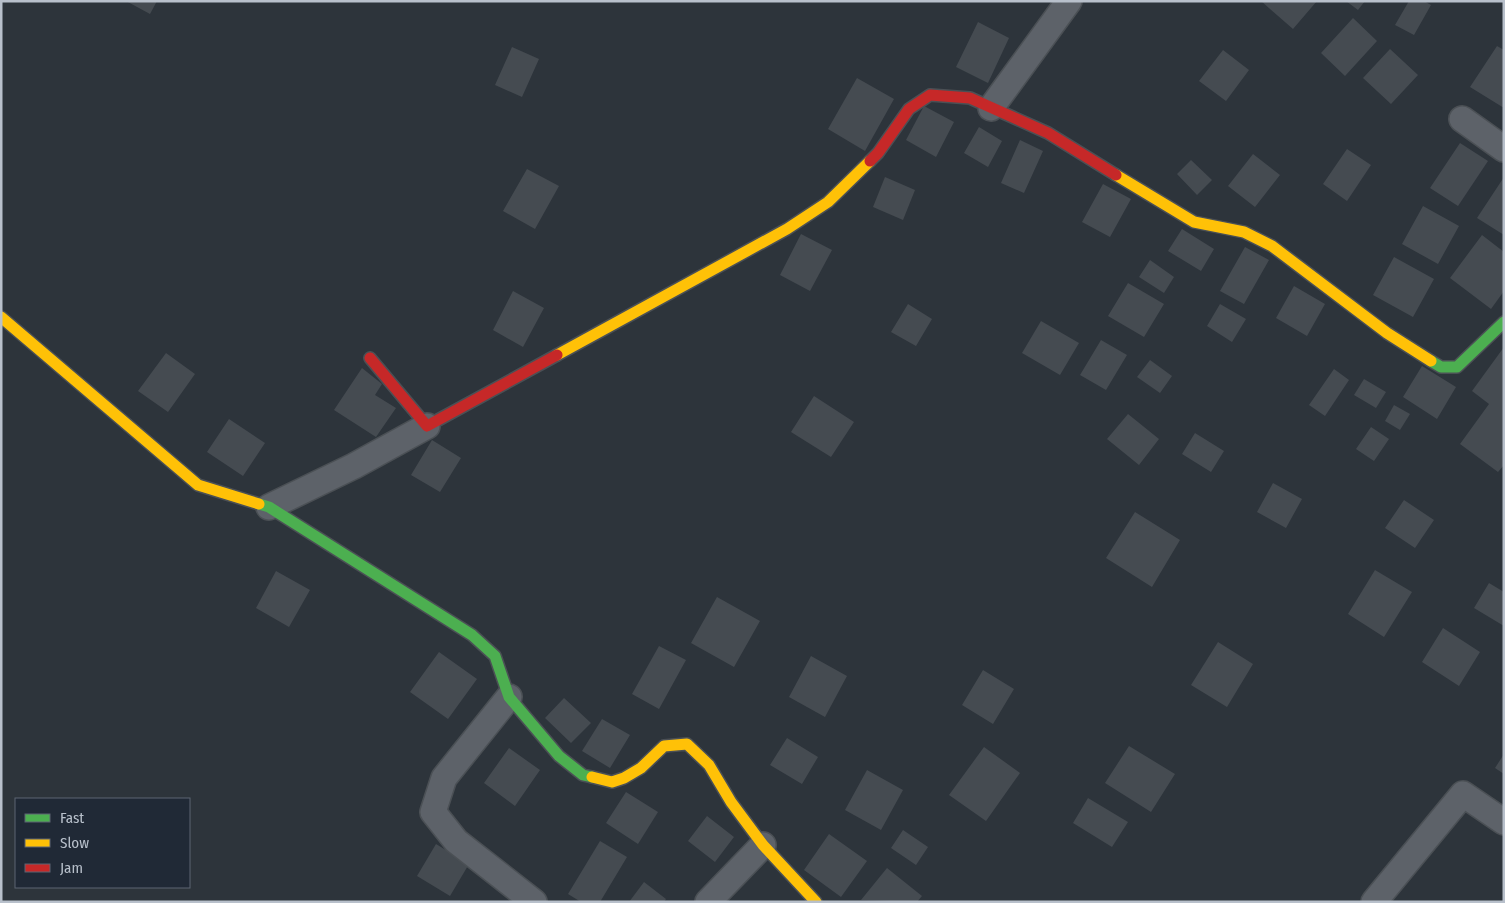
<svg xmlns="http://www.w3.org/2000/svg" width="1505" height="903" font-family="'Fira Sans Condensed',sans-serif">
<rect width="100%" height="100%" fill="#2d343b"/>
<path fill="#454b51" d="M 126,1 L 157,1 L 150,14 Z
M 1261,1 L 1317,1 L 1293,29 Z
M 1346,1 L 1365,1 L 1358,10 Z
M 1409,1 L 1424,1 L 1431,5 L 1414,35 L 1395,25 Z
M 1353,18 L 1377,41 L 1345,76 L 1321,53 Z
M 978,22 L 1009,38 L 988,83 L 956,67 Z
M 1497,46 L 1504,50 L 1504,108 L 1470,87 Z
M 512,47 L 539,59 L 522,97 L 495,85 Z
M 1390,49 L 1418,75 L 1391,104 L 1363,78 Z
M 1223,50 L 1249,70 L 1226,101 L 1199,81 Z
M 857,78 L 894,99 L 865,151 L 828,129 Z
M 924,106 L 954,122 L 936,157 L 906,140 Z
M 979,127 L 1002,141 L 988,167 L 964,153 Z
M 1020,140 L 1043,151 L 1024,193 L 1001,183 Z
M 1460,143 L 1488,161 L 1458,206 L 1430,188 Z
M 1347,149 L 1371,165 L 1347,201 L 1323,184 Z
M 1253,154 L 1280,175 L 1255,207 L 1228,186 Z
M 1191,160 L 1212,180 L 1197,195 L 1177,174 Z
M 527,169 L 559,186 L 535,229 L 503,211 Z
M 885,177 L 915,190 L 903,220 L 873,207 Z
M 1504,177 L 1504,235 L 1477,218 Z
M 1103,184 L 1131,199 L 1110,237 L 1082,222 Z
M 1423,206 L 1459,226 L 1438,264 L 1402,244 Z
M 1182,229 L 1214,249 L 1201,271 L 1168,251 Z
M 801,234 L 832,250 L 810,291 L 780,275 Z
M 1482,235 L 1504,252 L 1504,291 L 1491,309 L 1450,278 Z
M 1245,247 L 1269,260 L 1244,304 L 1220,291 Z
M 1394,257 L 1434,279 L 1413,317 L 1373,295 Z
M 1150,260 L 1174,277 L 1164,293 L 1139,277 Z
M 1128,283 L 1164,304 L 1144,337 L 1108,316 Z
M 1294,286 L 1325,304 L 1307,336 L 1276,318 Z
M 513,291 L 544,308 L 523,347 L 493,330 Z
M 908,304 L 932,319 L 916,346 L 891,332 Z
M 1220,304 L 1246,319 L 1232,342 L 1207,326 Z
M 1041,321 L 1079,343 L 1060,375 L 1022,353 Z
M 1101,340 L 1127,355 L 1106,390 L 1080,375 Z
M 1504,347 L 1504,465 L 1498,472 L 1460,444 L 1489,404 L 1472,391 Z
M 166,353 L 195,374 L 168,412 L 138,391 Z
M 1150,360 L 1172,376 L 1160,393 L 1137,377 Z
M 1422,366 L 1456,387 L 1437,419 L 1403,397 Z
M 362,368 L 382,384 L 375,395 L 396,408 L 376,437 L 334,410 Z
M 1334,369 L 1349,380 L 1325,416 L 1309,405 Z
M 1364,379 L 1386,392 L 1376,408 L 1354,395 Z
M 814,396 L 854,422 L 831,457 L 791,432 Z
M 1394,405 L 1410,414 L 1400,430 L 1385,421 Z
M 1128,414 L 1159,439 L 1139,465 L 1107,439 Z
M 229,419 L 265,443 L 243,476 L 207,452 Z
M 1371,427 L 1389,439 L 1374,461 L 1356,449 Z
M 1195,433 L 1224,451 L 1211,472 L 1182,454 Z
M 432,440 L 461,458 L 440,492 L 411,475 Z
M 1273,483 L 1302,499 L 1286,528 L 1257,512 Z
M 1404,500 L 1434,520 L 1415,548 L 1385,528 Z
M 1135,512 L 1180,540 L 1152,587 L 1106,558 Z
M 1375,570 L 1412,592 L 1384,637 L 1348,614 Z
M 276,571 L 310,590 L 289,627 L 256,608 Z
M 1489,583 L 1504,592 L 1504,626 L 1474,608 Z
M 717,597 L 760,621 L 734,667 L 691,643 Z
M 1443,628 L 1480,652 L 1459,686 L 1422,662 Z
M 1218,642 L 1253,664 L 1227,707 L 1191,685 Z
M 659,646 L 686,660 L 659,709 L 632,694 Z
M 439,652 L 477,679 L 448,719 L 410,692 Z
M 811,656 L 847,676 L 825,717 L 789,697 Z
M 983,670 L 1014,689 L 993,724 L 962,705 Z
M 564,698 L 591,723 L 571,743 L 545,718 Z
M 602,719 L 630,735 L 610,768 L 582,751 Z
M 787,738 L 818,757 L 802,784 L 770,765 Z
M 1129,746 L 1175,774 L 1151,812 L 1105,783 Z
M 984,747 L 1020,773 L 986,821 L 949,795 Z
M 509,748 L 540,770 L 515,806 L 484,783 Z
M 1504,754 L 1504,774 L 1495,768 Z
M 867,770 L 903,790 L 881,830 L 845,810 Z
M 626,792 L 658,812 L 638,844 L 606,823 Z
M 1088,798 L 1128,822 L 1112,847 L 1073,823 Z
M 707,816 L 734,837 L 715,862 L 688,841 Z
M 903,830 L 928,847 L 916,865 L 891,848 Z
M 829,834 L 867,861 L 841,897 L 804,870 Z
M 600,841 L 627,857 L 600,902 L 581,902 L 568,894 Z
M 436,844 L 469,864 L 450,896 L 417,876 Z
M 887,868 L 922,896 L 917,902 L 861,900 Z
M 644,882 L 666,899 L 664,902 L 629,902 Z"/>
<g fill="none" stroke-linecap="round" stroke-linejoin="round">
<g stroke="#4b5055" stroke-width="28">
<path id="street" d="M 991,108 L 1069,1
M 1462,119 L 1504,149
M 269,507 L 354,466 L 427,426
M 509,697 L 444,778 L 433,812 L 456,841 L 534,902
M 708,902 L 763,845
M 1374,902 L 1463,794 L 1504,822"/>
</g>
<g stroke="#4b5055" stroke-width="14">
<path id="fast" d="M 1431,361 L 1441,367 L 1457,367 L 1504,322
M 259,504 L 269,507 L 472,635 L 495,656 L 509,697 L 559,756 L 583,775 L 592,777"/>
</g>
<g stroke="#4b5055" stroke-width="14">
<path id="slow" d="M 1116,175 L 1194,222 L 1244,232 L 1272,246 L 1387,333 L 1431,361
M 1,317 L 198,485 L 259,504
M 557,355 L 787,229 L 828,202 L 870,161
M 592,777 L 612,782 L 624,778 L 641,768 L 664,746 L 687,744 L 709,765 L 731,802 L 763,845 L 816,902"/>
</g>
<g stroke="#4b5055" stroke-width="14">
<path id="jam" d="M 870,161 L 878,153 L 909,109 L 930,95 L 970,98 L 1048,133 L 1116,175
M 370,358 L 427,426 L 557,355"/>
</g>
<use href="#street" stroke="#5d6269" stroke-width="25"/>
<use href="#fast" stroke="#4caf50" stroke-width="11"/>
<use href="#slow" stroke="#ffc107" stroke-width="11"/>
<use href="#jam" stroke="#c62828" stroke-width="11"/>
</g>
<rect width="1505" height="903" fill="none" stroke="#b8c0cb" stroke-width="5"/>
<rect x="15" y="798" width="175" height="90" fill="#202936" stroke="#5d6572"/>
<rect x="25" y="814" width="25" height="8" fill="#4caf50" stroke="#5d6572"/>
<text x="60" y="823" font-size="15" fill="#b8c0cb">Fast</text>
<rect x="25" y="839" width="25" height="8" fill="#ffc107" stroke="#5d6572"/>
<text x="60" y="848" font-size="15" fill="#b8c0cb">Slow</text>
<rect x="25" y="864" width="25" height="8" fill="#c62828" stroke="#5d6572"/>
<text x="60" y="873" font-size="15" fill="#b8c0cb">Jam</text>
</svg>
